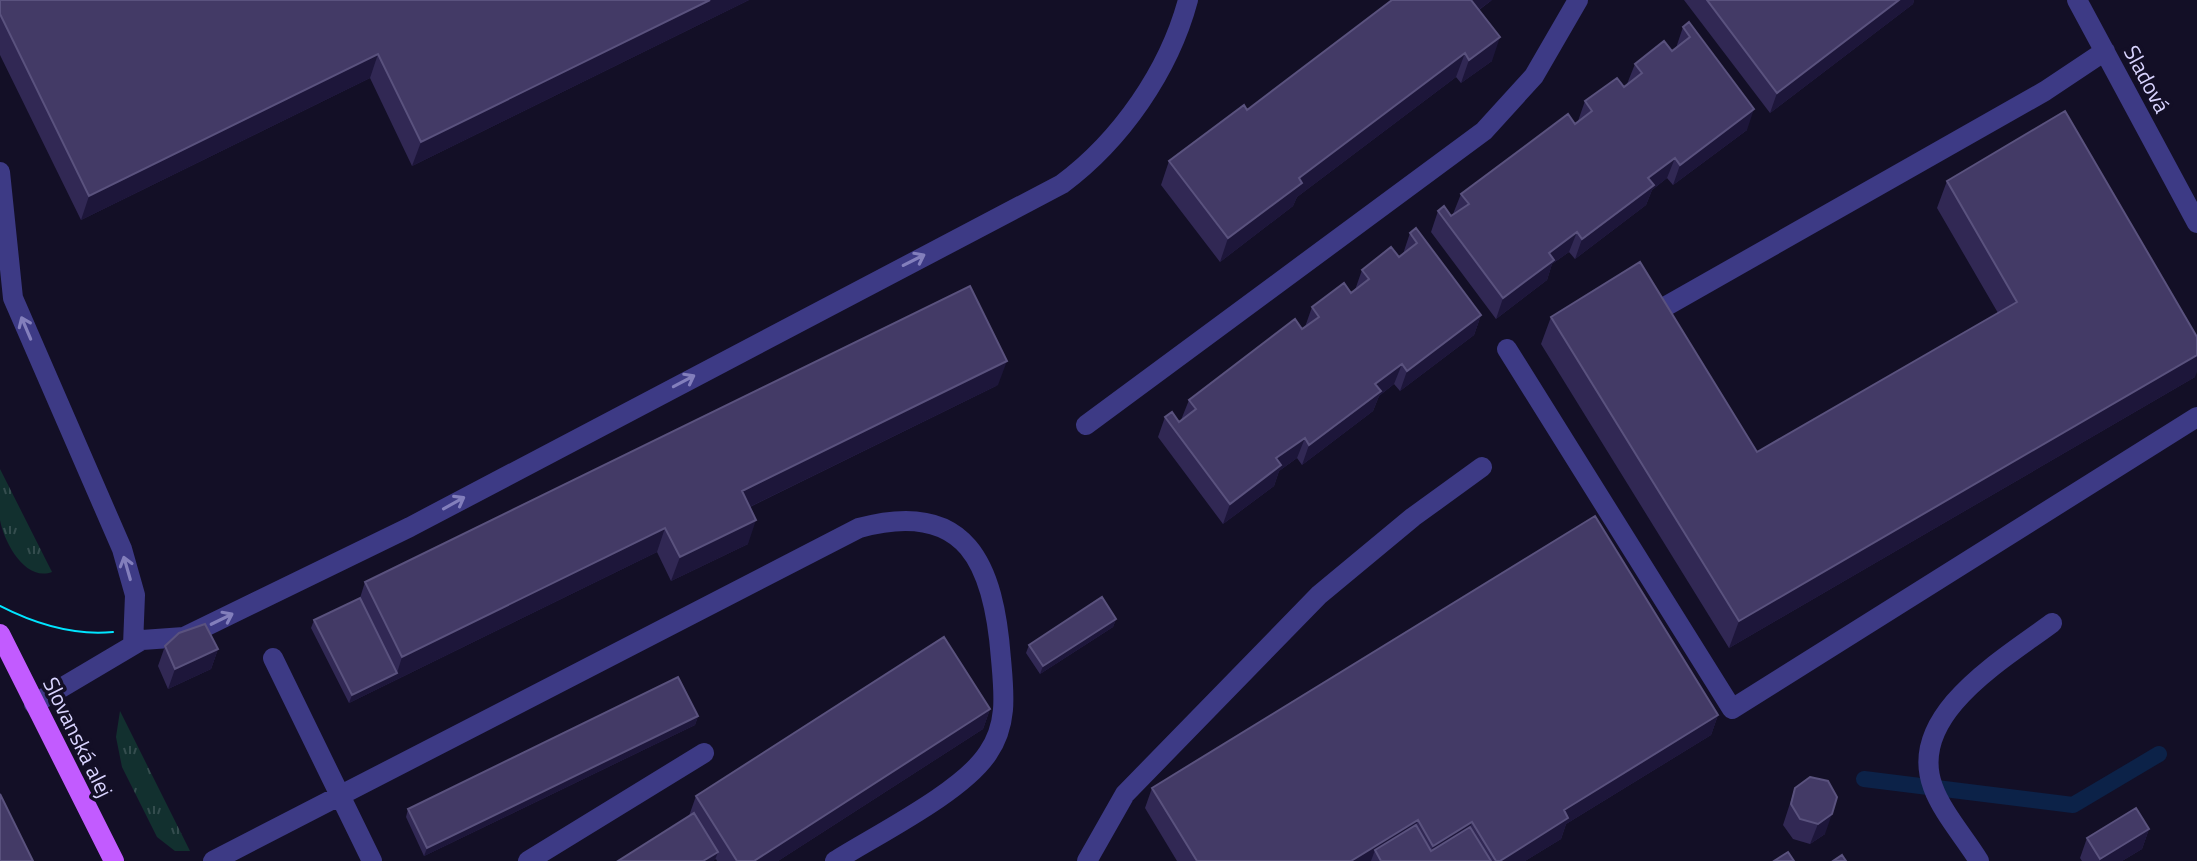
<svg xmlns="http://www.w3.org/2000/svg" width="2197" height="861" font-family="'Titillium Web',sans-serif">
<defs>
<pattern id="grass-tufts" width="24" height="20" patternUnits="userSpaceOnUse" patternTransform="scale(2)"><rect width="24" height="20" fill="#12302f"/><path d="M3 7l-1-3M5 7V3M7 7l1-3M15 17l-1-3M17 17v-4M19 17l1-3" fill="none" stroke="#344d4e"/></pattern>
</defs>
<rect width="100%" height="100%" fill="#130f26"/>
<path fill="url(#grass-tufts)" d="M 0,469 L 52,572 C 25,582 4,542 0,520 C 0,504 0,485 0,469 Z
M 120,711 L 190,851 L 175,851 L 157,837 L 122,767 L 116,737 Z"/>
<g fill="none" stroke-linecap="round" stroke-linejoin="round">
<path stroke="#0c2248" stroke-width="16" d="M 1864,779 L 2073,805 L 2159,754"/>
<path stroke="#3d3a85" stroke-width="20" d="M 2077,0 L 2197,223
M 0,172 L 13,298 L 122,549 L 135,595 L 133,645
M 1654,313 L 2045,91 L 2105,51
M 1507,349 L 1732,709 L 2197,417
M 1086,425 L 1484,131 L 1534,76 L 1578,0
M 273,658 L 372,861
M 34,704 L 142,640 L 184,637 L 410,527 L 1062,184 C 1121,140 1169,71 1188,0
M 213,861 L 859,528 C 968,498 994,566 1001,659 C 1004,693 1008,724 988,753 C 963,792 876,835 835,861
M 528,861 L 704,753
M 1087,861 L 1125,794 L 1319,595 L 1413,517 L 1482,467
M 1979,861 C 1965,838 1942,812 1933,787 C 1906,715 2004,659 2052,623"/>
<path stroke="#c25bff" stroke-width="20" d="M 0,634 L 114,861"/>
<path stroke="#00e5ff" stroke-width="2" d="M 0,606 C 35,624 72,636 113,632"/>
</g>
<path fill="#312854" d="M 0,0 L 749,0 L 412,166 L 370,78 L 81,220 L 0,55 Z
M 1492,0 L 1479,10 L 1492,61 L 1461,83 L 1456,77 L 1297,197 L 1293,206 L 1220,262 L 1161,185 L 1169,161 L 1247,110 Z
M 1684,0 L 1914,0 L 1913,4 L 1770,113 Z
M 1689,22 L 1747,130 L 1673,185 L 1667,178 L 1652,190 L 1646,205 L 1575,259 L 1569,252 L 1552,264 L 1547,280 L 1496,319 L 1431,232 L 1438,211 L 1451,216 L 1453,214 L 1461,194 L 1578,121 L 1585,101 L 1624,87 L 1627,84 L 1635,64 L 1672,51 L 1676,48 L 1683,27 Z
M 1947,181 L 2195,377 L 1729,648 L 1541,344 L 1551,317 L 1757,452 L 1998,313 L 1937,208 Z
M 1410,233 L 1481,315 L 1474,335 L 1400,391 L 1394,384 L 1379,396 L 1373,411 L 1302,465 L 1297,458 L 1279,471 L 1274,486 L 1223,524 L 1158,437 L 1165,417 L 1179,422 L 1181,420 L 1189,400 L 1302,329 L 1305,327 L 1312,307 L 1351,293 L 1355,290 L 1362,270 L 1399,257 L 1403,254 Z
M 998,385 L 750,507 L 748,544 L 671,581 L 657,552 L 349,703 L 311,628 L 314,620 L 360,598 L 365,582 Z
M 1116,619 L 1113,627 L 1040,674 L 1026,653 L 1029,645 Z
M 165,646 L 218,649 L 211,669 L 168,689 L 158,666 Z
M 990,709 L 983,729 L 778,861 L 717,861 L 716,859 L 713,861 L 618,861 L 689,816 L 696,796 Z
M 1718,715 L 1711,735 L 1566,824 L 1561,839 L 1525,861 L 1177,861 L 1145,808 L 1152,788 Z
M 698,716 L 695,725 L 424,856 L 406,817 L 408,809 Z
M 1795,788 L 1825,834 L 1810,844 L 1793,839 L 1783,825 Z
M 2149,829 L 2142,849 L 2122,861 L 2082,861 L 2080,858 L 2087,838 Z"/>
<path fill="#1d163a" d="M 710,0 L 749,0 L 412,166 L 421,142 Z
M 1470,0 L 1492,0 L 1462,22 Z
M 1899,0 L 1914,0 L 1913,4 L 1770,113 L 1777,93 Z
M 1500,37 L 1492,61 L 1461,83 L 1469,60 Z
M 1465,53 L 1456,77 L 1297,197 L 1293,206 L 1220,262 L 1228,238 L 1299,178 Z
M 378,54 L 370,78 L 81,220 L 89,196 Z
M 1754,109 L 1747,130 L 1673,185 L 1680,165 Z
M 1675,158 L 1667,178 L 1652,190 L 1646,205 L 1575,259 L 1582,239 L 1648,178 Z
M 1577,232 L 1569,252 L 1552,264 L 1547,280 L 1496,319 L 1503,298 L 1549,253 Z
M 1481,315 L 1474,335 L 1400,391 L 1407,371 Z
M 2197,355 L 2197,372 L 2195,377 L 1729,648 L 1739,621 Z
M 1007,361 L 998,385 L 733,515 L 742,491 Z
M 1402,364 L 1394,384 L 1379,396 L 1373,411 L 1302,465 L 1309,445 L 1375,384 Z
M 1305,438 L 1297,458 L 1279,471 L 1274,486 L 1223,524 L 1230,504 L 1276,458 Z
M 756,520 L 748,544 L 671,581 L 680,557 Z
M 665,528 L 657,552 L 349,703 L 352,695 L 397,673 L 402,657 Z
M 1116,619 L 1113,627 L 1040,674 L 1043,666 Z
M 218,649 L 211,669 L 168,689 L 175,669 Z
M 990,709 L 983,729 L 778,861 L 754,861 Z
M 1718,715 L 1711,735 L 1566,824 L 1561,839 L 1525,861 L 1500,861 L 1564,810 Z
M 698,716 L 695,725 L 424,856 L 427,848 Z
M 1832,814 L 1825,834 L 1810,844 L 1818,824 Z
M 1418,820 L 1410,840 L 1375,850 L 1371,861 L 1351,861 Z
M 1472,822 L 1464,842 L 1428,861 L 1433,846 Z
M 2149,829 L 2142,849 L 2122,861 L 2100,861 L 2100,859 Z
M 718,852 L 715,860 L 713,861 L 703,861 Z"/>
<path fill="#433a66" stroke="#5a527e" stroke-width="2" d="M 0,0 L 710,0 L 421,142 L 378,54 L 89,196 L 0,14 Z
M 1392,0 L 1471,0 L 1500,37 L 1469,60 L 1465,53 L 1299,178 L 1302,183 L 1228,238 L 1169,161 L 1244,105 L 1247,110 Z
M 1707,0 L 1899,0 L 1777,93 Z
M 1689,22 L 1754,109 L 1680,165 L 1675,158 L 1648,178 L 1654,185 L 1582,239 L 1577,232 L 1549,253 L 1554,260 L 1503,298 L 1438,211 L 1444,206 L 1451,216 L 1469,204 L 1461,194 L 1568,114 L 1575,124 L 1592,111 L 1585,101 L 1617,78 L 1624,87 L 1642,73 L 1635,64 L 1664,41 L 1672,51 L 1690,37 L 1683,27 Z
M 2065,111 L 2197,337 L 2197,355 L 1739,621 L 1551,317 L 1640,262 L 1757,452 L 2017,302 L 1947,181 Z
M 1416,228 L 1481,315 L 1407,371 L 1402,364 L 1375,384 L 1381,391 L 1309,445 L 1305,438 L 1276,458 L 1281,465 L 1230,504 L 1165,417 L 1172,412 L 1179,422 L 1196,409 L 1189,400 L 1295,319 L 1302,329 L 1319,317 L 1312,307 L 1344,283 L 1351,293 L 1369,279 L 1362,270 L 1391,247 L 1399,257 L 1417,243 L 1410,233 Z
M 970,286 L 1007,361 L 742,491 L 756,520 L 680,557 L 665,528 L 402,657 L 365,582 Z
M 1595,516 L 1718,715 L 1564,810 L 1568,818 L 1500,861 L 1496,861 L 1472,822 L 1433,846 L 1418,820 L 1351,861 L 1197,861 L 1152,788 Z
M 1102,597 L 1116,619 L 1043,666 L 1029,645 Z
M 360,598 L 397,673 L 352,695 L 314,620 Z
M 205,624 L 218,649 L 175,669 L 165,646 L 179,633 Z
M 944,637 L 990,709 L 754,861 L 737,861 L 696,796 Z
M 678,677 L 698,716 L 427,848 L 408,809 Z
M 1810,777 L 1828,781 L 1837,797 L 1832,814 L 1818,824 L 1800,819 L 1791,804 L 1795,788 Z
M 0,794 L 33,861 L 0,861 Z
M 2136,808 L 2149,829 L 2100,859 L 2087,838 Z
M 694,813 L 718,852 L 703,861 L 618,861 Z
M 1416,825 L 1431,851 L 1470,827 L 1491,861 L 1381,861 L 1375,850 Z
M 1788,852 L 1794,861 L 1774,861 Z
M 1842,855 L 1846,861 L 1833,861 Z"/>
<defs><path id="oneway-shaft" d="M-6 0H5M1.5-3L5.5 0L1.5 3" fill="none" stroke-width="1.6" stroke-linecap="round" stroke-linejoin="round" transform="scale(2)"/></defs>
<g stroke="#837fbc">
<use href="#oneway-shaft" transform="translate(914 260) rotate(-27)"/>
<use href="#oneway-shaft" transform="translate(26 328) rotate(-113)"/>
<use href="#oneway-shaft" transform="translate(684 381) rotate(-28)"/>
<use href="#oneway-shaft" transform="translate(454 503) rotate(-29)"/>
<use href="#oneway-shaft" transform="translate(127 568) rotate(-106)"/>
<use href="#oneway-shaft" transform="translate(222 619) rotate(-26)"/>
</g>
<g text-anchor="middle" stroke-width="7" stroke-linejoin="round" paint-order="stroke">
<g font-size="22" fill="#d9d4ff" stroke="#130f26">
<text transform="translate(2147 79) rotate(62)" y="8">Sladová</text>
<text transform="translate(78 737) rotate(64)" y="8">Slovanská alej</text>
</g>
</g>
</svg>
